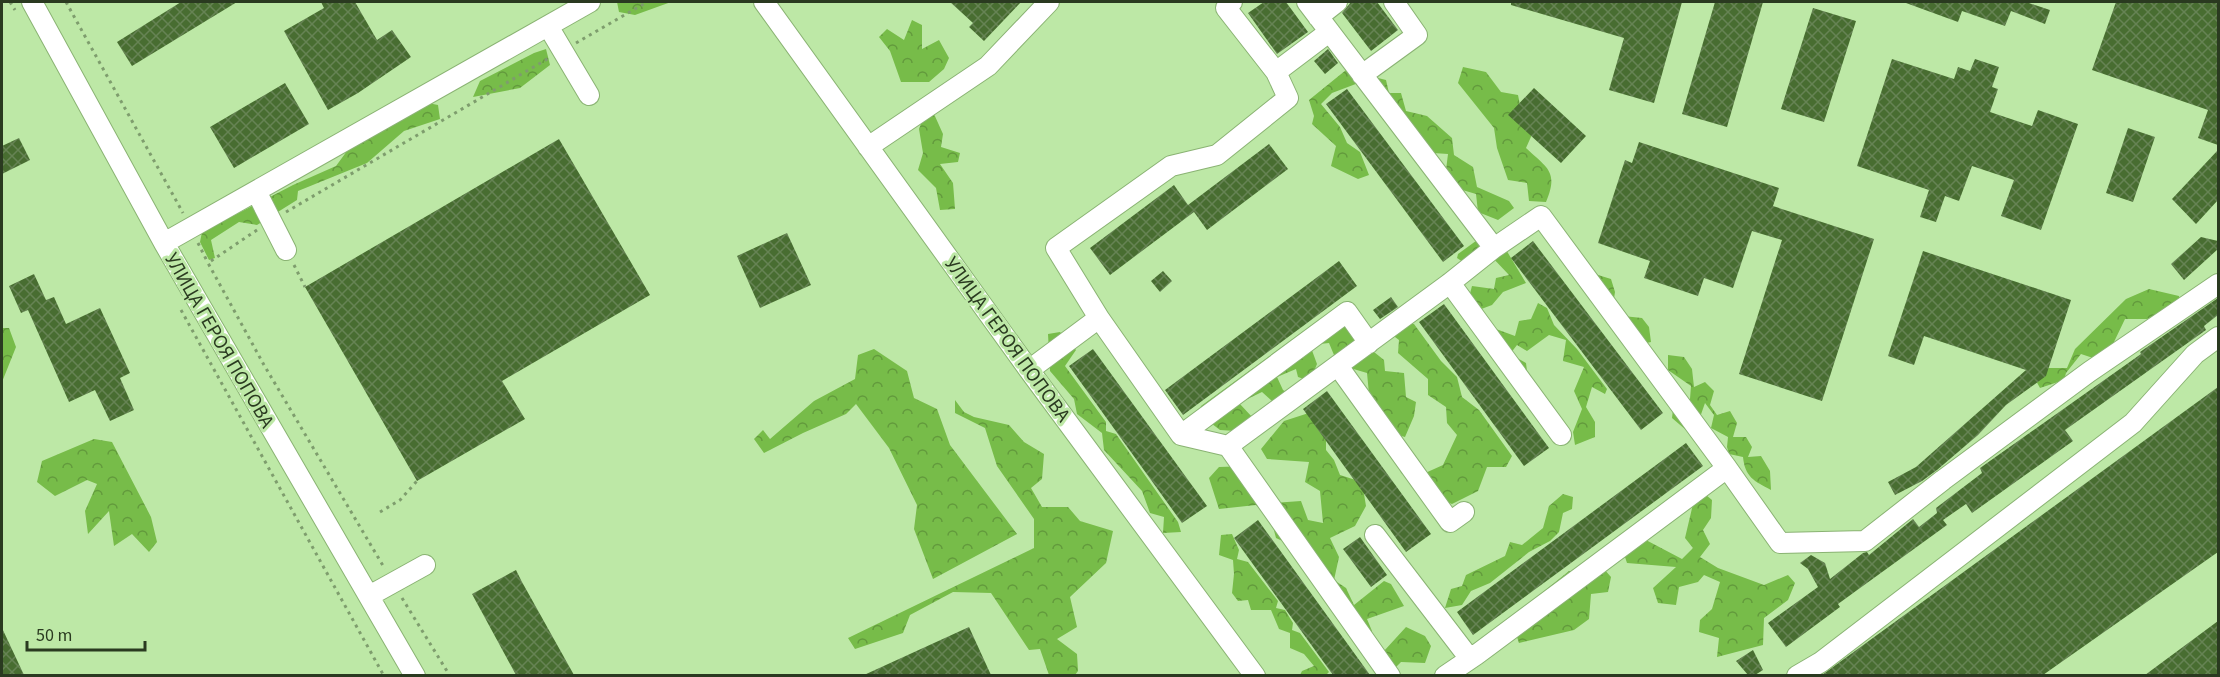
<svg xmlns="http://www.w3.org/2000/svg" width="2220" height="677" font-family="'Source Sans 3',sans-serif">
<defs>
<pattern id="forest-crowns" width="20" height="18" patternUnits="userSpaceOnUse" patternTransform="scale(1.5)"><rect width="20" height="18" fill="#77bc49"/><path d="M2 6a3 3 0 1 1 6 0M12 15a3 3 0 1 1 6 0" fill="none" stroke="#629a3c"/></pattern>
<pattern id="building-cross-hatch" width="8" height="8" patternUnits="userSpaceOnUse" patternTransform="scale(1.5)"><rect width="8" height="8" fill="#486d31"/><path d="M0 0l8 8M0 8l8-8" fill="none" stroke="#668354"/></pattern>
</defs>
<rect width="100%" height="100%" fill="#bde8a6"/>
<path fill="url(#forest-crowns)" d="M 617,2 L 671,2 L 635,15 L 619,12 Z
M 912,20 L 922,25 L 922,49 L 939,40 L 949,58 L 944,69 L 929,82 L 901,82 L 890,51 L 879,37 L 887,29 L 904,40 Z
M 546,49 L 550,65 L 520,88 L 473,97 L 480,81 L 534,53 Z
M 1463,67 L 1486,72 L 1501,92 L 1518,95 L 1523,120 L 1534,130 L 1526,148 C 1547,168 1559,171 1546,202 L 1529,201 L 1527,183 L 1508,180 L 1497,148 L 1494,128 L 1458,83 Z
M 1346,70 L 1386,80 L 1389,93 L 1401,93 L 1406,111 L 1427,116 L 1452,138 L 1454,155 L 1473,167 L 1477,187 L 1509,201 L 1514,208 L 1498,220 L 1478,212 L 1476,194 L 1459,189 L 1446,170 L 1448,154 L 1418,152 L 1361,82 L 1332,93 L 1321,104 L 1340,127 L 1347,143 L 1360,152 L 1369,175 L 1358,179 L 1331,166 L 1336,146 L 1312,124 L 1314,116 L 1309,100 Z
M 428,103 L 438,105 L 440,119 L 404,131 L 367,163 L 298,191 L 297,200 L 257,225 L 239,222 L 211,240 L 215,258 L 209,260 L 200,242 L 202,232 L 293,185 L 336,166 L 347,151 Z
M 934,114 L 943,134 L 941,147 L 960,153 L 958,162 L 940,164 L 953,183 L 955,209 L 940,210 L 936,188 L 918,170 L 923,153 L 919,129 L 924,116 Z
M 1480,238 L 1505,248 L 1526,283 L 1503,292 L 1492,305 L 1476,311 L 1468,301 L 1472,286 L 1494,289 L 1496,278 L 1509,275 L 1491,256 L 1463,262 L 1457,258 L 1458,254 Z
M 1578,261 L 1598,275 L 1611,279 L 1615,292 L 1613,305 L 1623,316 L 1642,318 L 1649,327 L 1651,342 L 1633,346 L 1619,318 L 1590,299 L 1577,273 Z
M 2149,289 L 2179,296 L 2181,315 L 2161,313 L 2147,319 L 2125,319 L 2113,344 L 2093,358 L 2081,354 L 2066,373 L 2064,380 L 2040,388 L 2035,379 L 2040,368 L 2067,368 L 2075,349 L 2126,299 Z
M 1342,303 L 1358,315 L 1354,336 L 1384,360 L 1385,371 L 1404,373 L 1406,397 L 1416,402 L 1414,416 L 1405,437 L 1394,434 L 1369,394 L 1367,373 L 1350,368 L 1345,356 L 1334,355 L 1329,343 L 1310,345 L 1317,364 L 1310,381 L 1298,377 L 1296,369 L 1277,377 L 1283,390 L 1299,400 L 1283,411 L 1262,392 L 1239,403 L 1253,418 L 1235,431 L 1220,430 L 1199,414 L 1201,406 Z
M 1538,303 L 1547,308 L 1554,325 L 1577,349 L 1607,389 L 1605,394 L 1592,387 L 1586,407 L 1595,422 L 1595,437 L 1575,445 L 1573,432 L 1582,409 L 1574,391 L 1584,367 L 1563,361 L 1566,340 L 1549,335 L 1527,351 L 1517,345 L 1510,354 L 1526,363 L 1528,379 L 1490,346 L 1496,329 L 1515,336 L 1519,321 L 1531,319 Z
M 1399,323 L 1414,324 L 1441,361 L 1457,377 L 1462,397 L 1479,410 L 1512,456 L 1506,467 L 1487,467 L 1478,491 L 1452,504 L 1419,492 L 1414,479 L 1401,473 L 1396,456 L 1415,455 L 1423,474 L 1443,465 L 1457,435 L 1447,423 L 1446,407 L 1428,395 L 1428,379 L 1398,353 L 1399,340 L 1391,334 Z
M 2,328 L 9,328 L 16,347 L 2,382 Z
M 1060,332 L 1076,350 L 1065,366 L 1106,422 L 1106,431 L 1116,434 L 1178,522 L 1181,532 L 1163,533 L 1164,517 L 1150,513 L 1142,491 L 1104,450 L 1102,433 L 1077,414 L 1074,399 L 1050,371 L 1048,334 Z
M 874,349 L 907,371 L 914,398 L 937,409 L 950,445 L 1017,534 L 933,579 L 914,529 L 917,505 L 889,448 L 856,404 L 846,414 L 803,433 L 764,453 L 754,439 L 763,430 L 770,439 L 814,401 L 855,379 L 858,355 Z
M 1668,355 L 1684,357 L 1692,369 L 1694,387 L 1705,382 L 1714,391 L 1710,405 L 1717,415 L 1730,411 L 1737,423 L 1733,437 L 1746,437 L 1752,447 L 1748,457 L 1761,456 L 1770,471 L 1771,490 C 1754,481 1745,477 1743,457 L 1729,454 L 1727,447 L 1728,437 L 1711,428 L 1714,415 L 1705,403 L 1698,423 L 1686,430 L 1672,418 L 1674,401 L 1690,399 L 1691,386 L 1668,370 Z
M 955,400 L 964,412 L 974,417 L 1009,425 L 1024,442 L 1044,454 L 1042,479 L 1031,488 L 1042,507 L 1068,507 L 1080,521 L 1113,531 L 1106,563 L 1070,597 L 1077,627 L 1057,639 L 1077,654 L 1078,671 L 1075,675 L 1049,675 L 1040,649 L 1029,650 L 991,593 L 953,592 L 910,615 L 903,633 L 855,649 L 848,638 L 1034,548 L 1034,519 L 997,466 L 985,428 L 955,413 Z
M 1318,410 L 1326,429 L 1326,450 L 1334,460 L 1340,475 L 1362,482 L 1366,506 L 1355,526 L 1330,538 L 1339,557 L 1334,580 L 1346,588 L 1354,605 L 1384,581 L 1391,584 L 1404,606 L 1367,619 L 1372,631 L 1370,638 L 1384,651 L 1406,627 L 1425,636 L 1431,646 L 1425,663 L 1401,662 L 1388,675 L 1308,553 L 1276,538 L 1271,519 L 1256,505 L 1219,509 L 1209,478 L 1219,467 L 1249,466 L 1273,503 L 1301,501 L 1308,520 L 1323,523 L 1320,491 L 1305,482 L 1309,462 L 1267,459 L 1261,449 L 1284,421 Z
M 94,439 L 112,442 L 151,517 L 157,542 L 149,552 L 132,534 L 114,546 L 109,511 L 88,534 L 85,511 L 97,484 L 87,480 L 55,496 L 37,482 L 42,461 Z
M 1563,494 L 1573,497 L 1572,509 L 1563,513 L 1559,532 L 1550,541 L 1529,552 L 1490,583 L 1471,591 L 1462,605 L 1445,608 L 1451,589 L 1462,586 L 1466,575 L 1505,556 L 1510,542 L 1522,545 L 1543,528 L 1549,506 Z
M 1706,495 L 1712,500 L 1711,518 L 1703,530 L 1710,544 L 1700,557 L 1718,568 L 1764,585 L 1788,575 L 1795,583 L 1788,600 L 1764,618 L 1763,645 L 1717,657 L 1719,638 L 1699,632 L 1700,620 L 1712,609 L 1720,582 L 1704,575 L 1698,582 L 1679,587 L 1676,605 L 1658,603 L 1653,588 L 1676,567 L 1627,563 L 1624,554 L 1644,539 L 1682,559 L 1693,548 L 1685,538 L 1693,504 Z
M 1232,534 L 1239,550 L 1237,559 L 1248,562 L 1278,601 L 1276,608 L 1285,610 L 1293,623 L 1292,630 L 1300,633 L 1329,672 L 1326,675 L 1300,675 L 1302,671 L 1314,666 L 1304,654 L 1290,648 L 1290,633 L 1279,629 L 1271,610 L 1251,610 L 1248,600 L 1238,601 L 1232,593 L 1234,574 L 1233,560 L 1219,555 L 1221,535 Z
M 1604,569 L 1611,577 L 1608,592 L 1591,594 L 1589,619 L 1574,630 L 1519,643 L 1517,637 L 1537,616 L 1533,600 L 1569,571 L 1593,576 Z"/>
<path fill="url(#building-cross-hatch)" d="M 181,2 L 237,2 L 132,66 L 117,42 Z
M 321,2 L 355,2 L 377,40 L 392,30 L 411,57 L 358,93 L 328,110 L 284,31 L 324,8 Z
M 950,2 L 1021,2 L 984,41 L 969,27 L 973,23 Z
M 1264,2 L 1286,2 L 1308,32 L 1277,54 L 1248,13 Z
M 1351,2 L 1377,2 L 1398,30 L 1371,51 L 1342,13 Z
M 1511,2 L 1682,2 L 1654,103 L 1609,90 L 1624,38 L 1511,5 Z
M 1715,2 L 1763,2 L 1727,127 L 1682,114 Z
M 1906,2 L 2026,2 L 2050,10 L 2045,24 L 2011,11 L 2005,26 L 1962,11 L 1958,22 L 1906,3 Z
M 2116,2 L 2218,2 L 2218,145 L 2198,138 L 2208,110 L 2092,70 Z
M 1813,8 L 1856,21 L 1824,122 L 1781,109 Z
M 1328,49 L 1338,63 L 1325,74 L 1314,61 Z
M 1892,59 L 1954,79 L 1958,67 L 1970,71 L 1975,59 L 1999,67 L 1992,87 L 1998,89 L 1990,112 L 2032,126 L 2038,110 L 2078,124 L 2041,230 L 2001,216 L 2014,180 L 1972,166 L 1959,201 L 1945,196 L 1936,222 L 1920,217 L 1929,190 L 1857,166 Z
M 285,83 L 309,124 L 234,168 L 210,127 Z
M 1534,88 L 1586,136 L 1561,163 L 1508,115 Z
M 1347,89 L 1464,246 L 1443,262 L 1326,104 Z
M 2128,128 L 2155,137 L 2133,202 L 2106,193 Z
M 19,138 L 30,160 L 2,174 L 2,146 Z
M 559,139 L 650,295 L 502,381 L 525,419 L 417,481 L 305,287 Z
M 1639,142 L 1779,188 L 1773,206 L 1874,239 L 1822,401 L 1739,374 L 1782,240 L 1752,231 L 1733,288 L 1704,278 L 1698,296 L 1644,278 L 1650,261 L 1598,243 L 1625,160 L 1632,163 Z
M 1269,144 L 1288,169 L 1207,230 L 1194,212 L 1110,275 L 1090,248 L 1174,185 L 1188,205 Z
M 2218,150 L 2218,200 L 2196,224 L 2172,199 Z
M 787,233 L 811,285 L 760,308 L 737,256 Z
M 2201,237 L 2218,241 L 2218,249 L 2184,280 L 2171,264 Z
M 1533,241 L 1663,413 L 1641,430 L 1511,258 Z
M 1923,251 L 2071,300 L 2046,376 L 2006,405 L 1978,435 L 1937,470 L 1922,481 L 1895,495 L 1888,482 L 1916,467 L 2026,370 L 1924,336 L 1914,365 L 1888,356 Z
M 1339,261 L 1357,286 L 1183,415 L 1165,390 Z
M 1163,271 L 1172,281 L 1160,292 L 1151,281 Z
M 34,274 L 46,300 L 54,297 L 66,324 L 100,308 L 130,373 L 120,378 L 134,410 L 110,421 L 95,390 L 69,402 L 28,310 L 21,313 L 9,286 Z
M 1391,297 L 1398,307 L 1380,319 L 1373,310 Z
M 2218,298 L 2218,315 L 2204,326 L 2206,330 L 2065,430 L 2073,441 L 1972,513 L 1966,504 L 1943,520 L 1947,525 L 1838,604 L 1840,607 L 1786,647 L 1768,623 L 1818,587 L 1808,569 L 1800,563 L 1811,555 L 1825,563 L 1830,579 L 1863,553 L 1867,552 L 1869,555 L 1913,519 L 1919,527 L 1937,513 L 1936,508 L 1982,473 L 1980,468 L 2141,354 L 2140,352 Z
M 1444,304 L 1549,448 L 1524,466 L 1419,322 Z
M 1093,349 L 1207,506 L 1182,523 L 1069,366 Z
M 2218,387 L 2218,552 L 2043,675 L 1822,675 Z
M 1327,391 L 1431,534 L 1406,552 L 1303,409 Z
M 1686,443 L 1703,466 L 1473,635 L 1457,612 Z
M 1258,520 L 1370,675 L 1333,675 L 1234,538 Z
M 1360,537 L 1387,575 L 1371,587 L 1343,549 Z
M 516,570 L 522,582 L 574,675 L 516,675 L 472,594 Z
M 2218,621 L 2218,675 L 2145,675 Z
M 969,627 L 991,675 L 864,675 Z
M 2,628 L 24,675 L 2,675 Z
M 1753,650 L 1763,670 L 1755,675 L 1748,675 L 1736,661 Z"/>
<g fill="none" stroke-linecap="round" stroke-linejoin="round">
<g stroke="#8ab373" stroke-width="22">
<path id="minor" d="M 32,2 L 164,243 L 415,676
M 764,2 L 1029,370 L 1255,676
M 1307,2 L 1494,248
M 1318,17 L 1337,2
M 548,26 L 589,95
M 1276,72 L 1329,32
M 1362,75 L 1417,35 L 1394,2
M 868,147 L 988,66 L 1049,2
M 256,191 L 286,250
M 164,243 L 590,2
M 1450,283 L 1561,435
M 1099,318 L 1056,248 L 1171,166 L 1217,155 L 1288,98 L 1276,72 L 1226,8 L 1232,2
M 1338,366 L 1450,522 L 1464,512
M 1029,370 L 1099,318 L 1181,435 L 1228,446 L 1390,676
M 1181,435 L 1347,312 L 1369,343
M 1228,446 L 1450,283 L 1494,248 L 1541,216 L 1727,468 L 1476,655 L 1445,676
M 1727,468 L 1780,543 L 1865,541 L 1943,480 L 2089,372 L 2218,284
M 1375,535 L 1470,659
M 369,596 L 425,565
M 1797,676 L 1821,662 L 2133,423 L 2195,354 L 2218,337"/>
</g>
<path stroke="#7e9d6d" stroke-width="3" stroke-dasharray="3 4.5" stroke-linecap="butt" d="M 10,2 L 15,10
M 66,2 L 183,213
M 576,43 L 647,2
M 286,212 L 549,58
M 257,230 L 208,263 L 264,365 L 385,569
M 198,243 L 208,263
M 294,265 L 305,287
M 181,310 L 384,676
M 380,512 L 400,500 L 417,481
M 402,598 L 450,676"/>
<use href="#minor" stroke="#fff" stroke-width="20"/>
</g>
<g text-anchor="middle" stroke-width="6" stroke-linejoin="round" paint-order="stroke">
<g font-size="20" fill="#2a3a20" stroke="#bde8a6">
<text transform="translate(1008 339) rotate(54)" y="7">УЛИЦА ГЕРОЯ ПОПОВА</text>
<text transform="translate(220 340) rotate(60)" y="7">УЛИЦА ГЕРОЯ ПОПОВА</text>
</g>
</g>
<rect width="2220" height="677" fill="none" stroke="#2a3a20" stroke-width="6"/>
<path d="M27 641v9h118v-9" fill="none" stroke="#2a3a20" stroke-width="3"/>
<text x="36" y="641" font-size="18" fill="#2a3a20" stroke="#bde8a6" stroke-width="4.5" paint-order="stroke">50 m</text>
</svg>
